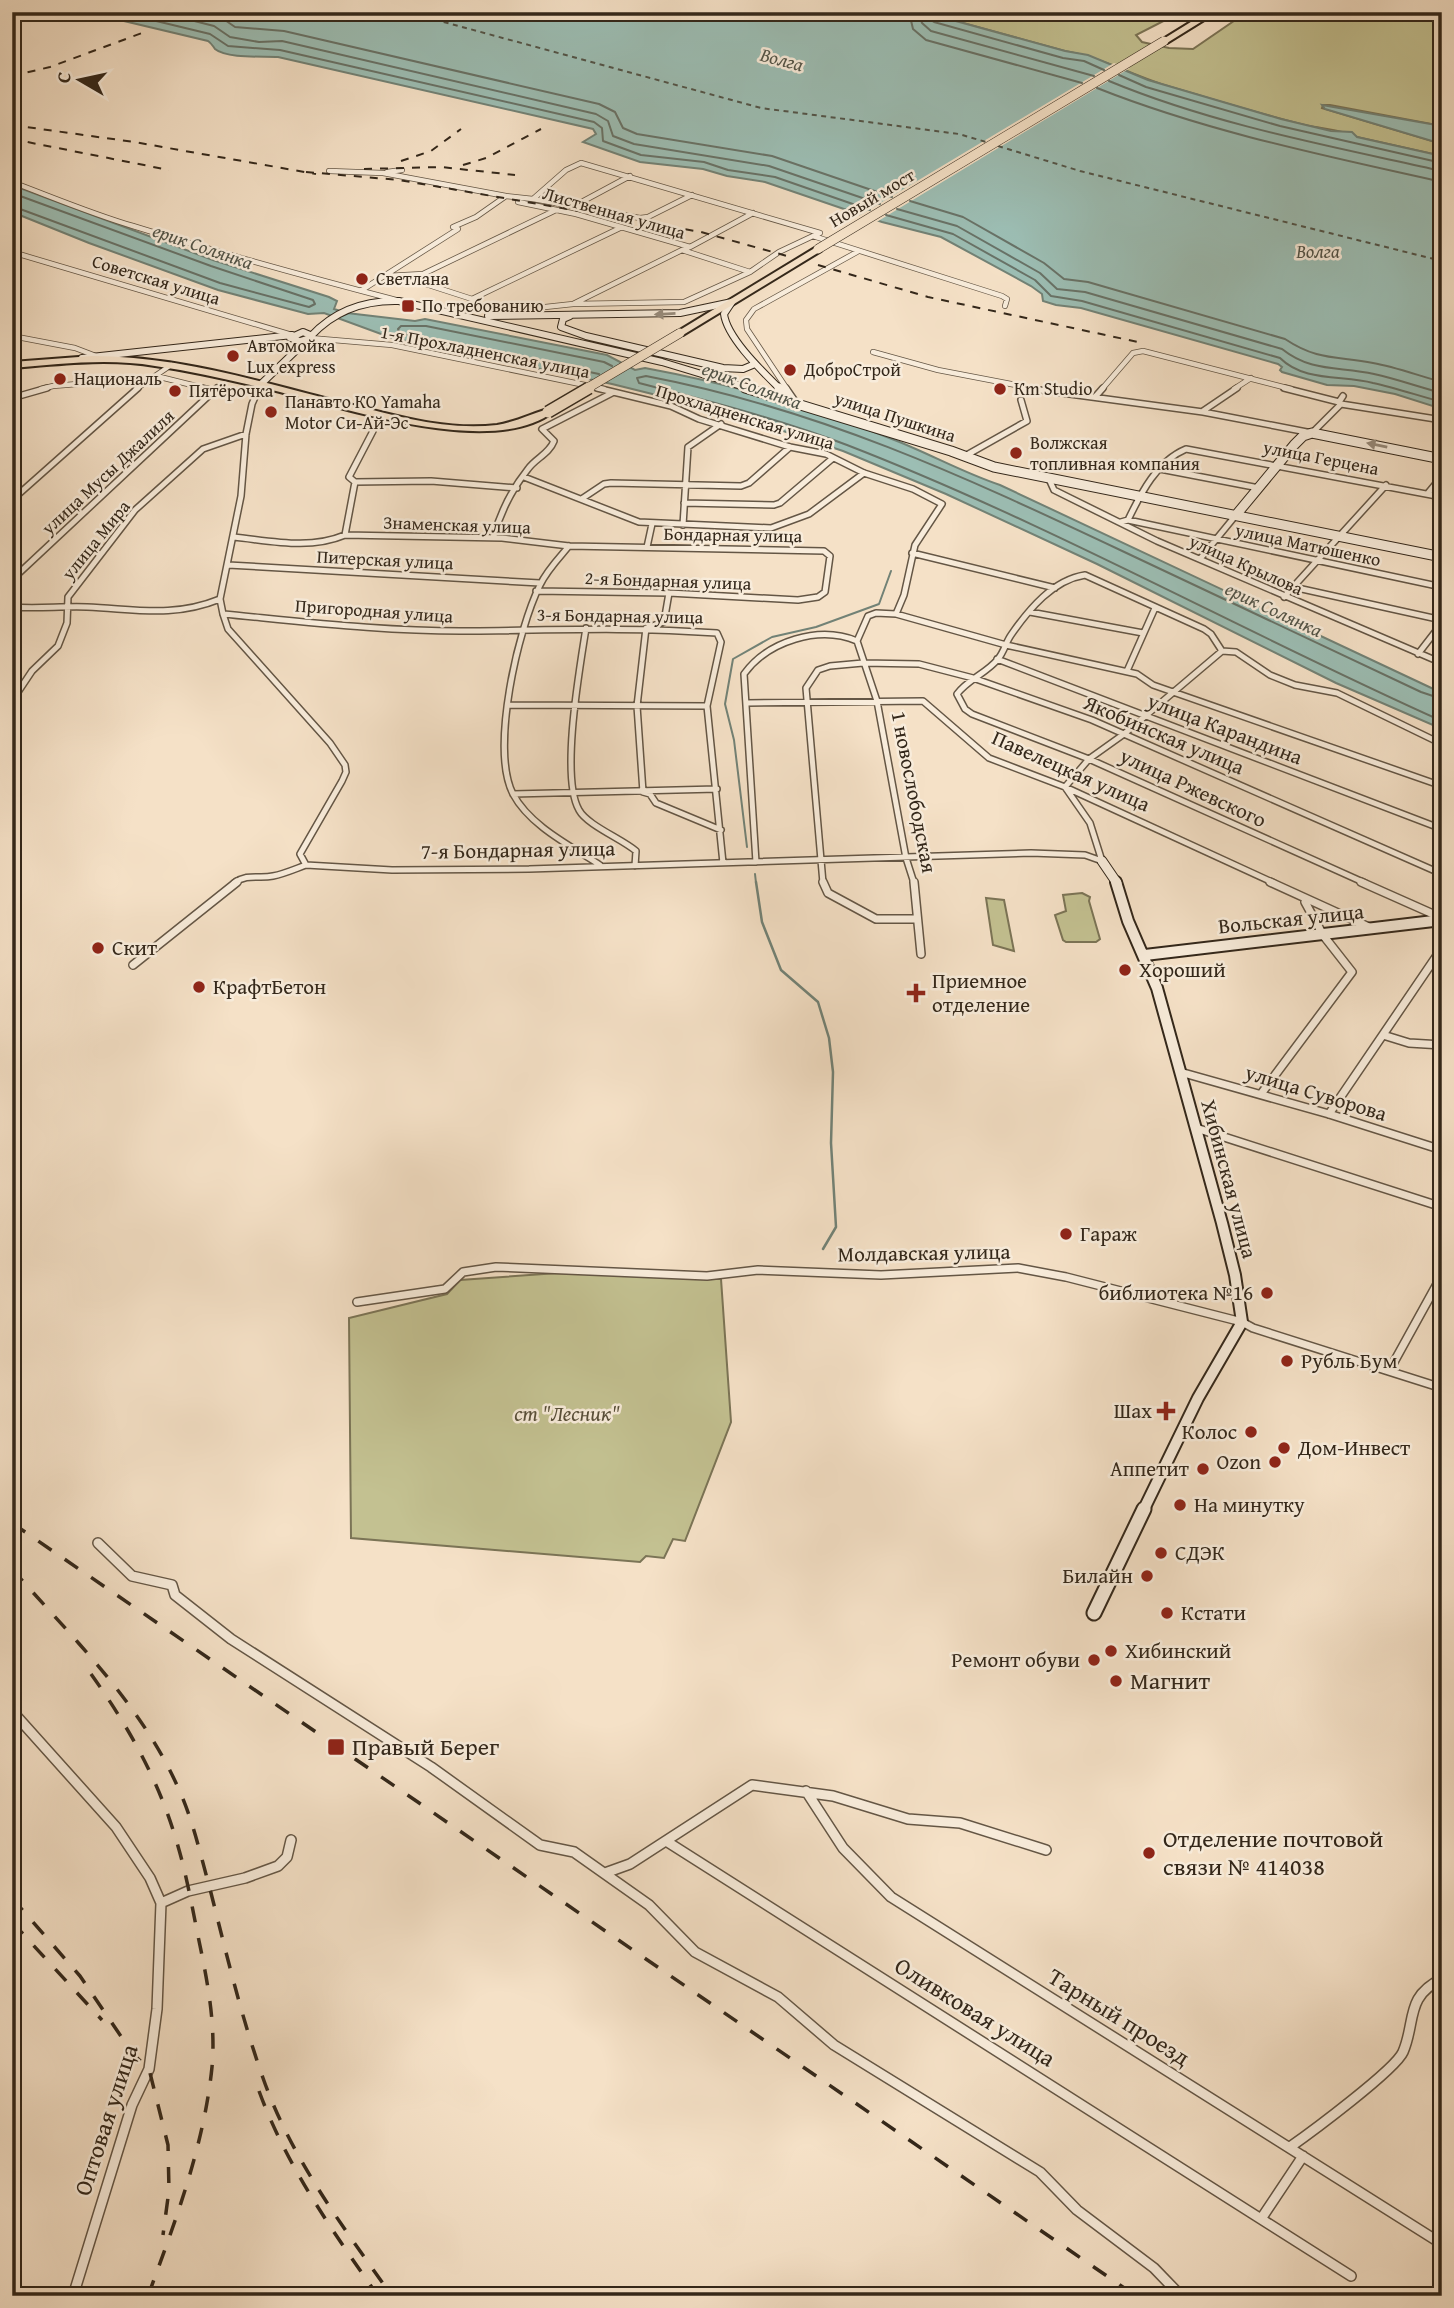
<svg xmlns="http://www.w3.org/2000/svg" width="1454" height="2308" font-family="'Gentium Book Plus',serif">
<rect width="100%" height="100%" fill="#f5e1c7"/>
<filter id="stains"><feTurbulence type="fractalNoise" baseFrequency=".00286" numOctaves="4"/><feColorMatrix values="0 0 0 0 .2 0 0 0 0 .09 0 0 0 0 .02 0 0 0 .5 -.17"/></filter>
<radialGradient id="worn" r=".72"><stop offset=".6" stop-color="#630" stop-opacity="0"/><stop offset="1" stop-color="#630" stop-opacity=".3"/></radialGradient>
<path fill="#c3c191" stroke="#7b7456" stroke-width="2" d="M 923,12 L 1181,12 L 1136,35 L 1142,42 L 1169,48 L 1193,49 L 1247,12 L 1442,12 L 1442,126 L 1330,105 L 1323,105 L 1322,108 L 1442,144 L 1442,156 L 1357,137 C 1342,129 1322,129 1305,125 C 1260,114 1216,100 1171,87 C 1135,77 1102,57 1065,51 Z
M 1082,893 L 1090,897 L 1089,901 L 1100,939 L 1096,942 L 1066,942 L 1063,940 L 1055,915 L 1066,911 L 1063,895 Z
M 986,898 L 1004,900 L 1014,951 L 993,945 Z
M 558,1273 L 721,1279 L 731,1422 L 685,1541 L 673,1539 L 664,1558 L 646,1556 L 640,1562 L 351,1538 L 349,1318 L 447,1294 L 460,1280 Z"/>
<path fill="#9cbeb4" stroke="#728276" stroke-width="2" d="M 86,12 L 923,12 L 1065,51 L 1088,55 L 1148,80 L 1281,119 L 1331,131 L 1352,132 L 1357,137 L 1442,156 L 1442,409 L 1395,394 L 1354,386 L 1327,385 L 1282,372 L 1280,370 L 1282,367 L 1278,364 L 1081,308 L 1056,305 L 1043,301 L 1042,294 L 1031,286 L 941,237 L 882,222 L 765,182 L 727,176 L 703,169 L 640,162 L 583,142 L 596,134 L 593,129 L 278,57 C 264,56 227,59 215,49 C 213,46 211,43 208,41 Z
M 1322,105 L 1442,126 L 1442,144 L 1325,109 Z
M 12,185 L 213,260 L 329,297 L 337,301 L 334,309 L 347,313 L 415,321 L 425,319 L 607,355 L 635,370 L 645,368 C 732,384 815,408 897,441 C 932,455 964,473 1000,485 L 1442,693 L 1442,729 L 1336,683 L 1097,564 L 946,494 L 843,451 L 729,413 L 612,384 L 392,338 L 324,313 L 308,314 L 218,290 L 89,243 L 12,212 Z"/>
<path fill="#f5e1c7" d="M 1114,63 L 1130,68 L 875,223 L 857,217 Z"/>
<g fill="none" stroke-linecap="round" stroke-linejoin="round">
<path stroke="#687267" stroke-width="2" d="M 119,12 L 210,34 L 228,46 L 280,50 L 594,122 L 602,128 L 603,141 L 641,155 L 704,162 L 728,170 L 775,177 L 870,210
M 159,12 L 214,26 L 230,37 L 259,42 L 282,41 L 596,114 L 608,121 L 613,136 L 634,144 L 769,166 L 880,204
M 202,12 L 222,18 L 235,27 L 284,31 L 599,104 L 615,112 L 623,128 L 637,134 L 772,156 L 892,197
M 909,12 L 913,29 L 926,40 L 1082,83
M 919,12 L 922,23 L 931,31 L 1094,76
M 928,12 L 929,19 L 934,22 L 1063,58 L 1084,61 L 1104,70
M 1119,75 L 1146,87 L 1280,126 L 1442,163
M 1109,81 C 1215,125 1330,146 1442,171
M 1097,88 C 1208,132 1326,156 1442,182
M 12,193 L 211,266 L 313,300 L 315,304 L 309,307 L 220,283 L 12,206
M 910,201 L 963,217 L 1044,263 L 1064,279 L 1088,282 L 1285,339 C 1318,361 1337,356 1373,363 C 1396,367 1419,376 1442,382
M 897,209 L 957,226 L 1040,273 L 1057,289 L 1085,292 L 1282,349 C 1312,373 1340,366 1374,374 C 1397,379 1419,387 1442,393
M 886,215 L 953,234 L 1035,280 L 1051,296 L 1082,301 L 1280,358 C 1304,382 1342,375 1373,383 C 1396,388 1419,396 1442,402
M 599,374 L 400,333 L 398,329 L 401,326 L 426,326 L 604,362 L 612,366
M 1442,699 L 1421,692 C 1320,644 1219,597 1118,549 C 961,475 819,409 646,376 L 637,378 L 639,383 C 709,401 779,419 847,445 C 1051,524 1243,632 1442,721"/>
<path stroke="#728276" stroke-width="2" d="M 747,847 L 734,740 L 725,704 L 733,659 L 772,637 L 816,627 L 879,604 L 891,571
M 755,874 L 756,883"/>
<path stroke="#728276" stroke-width="2.5" d="M 756,882 L 762,922 L 781,970 L 818,1002 L 829,1038 L 833,1072 L 831,1143 L 836,1227 L 823,1249"/>
<path stroke="#525448" stroke-width="2" stroke-dasharray="5 4.5" stroke-linecap="butt" d="M 407,12 L 761,108 L 959,134 L 986,142
M 998,146 L 1080,171 L 1442,261"/>
<g stroke="#645645" stroke-width="6">
<path id="street-far3" d="M 329,171 L 383,173 L 506,196 L 476,217 L 453,227 L 458,229 L 362,290
M 387,172 L 402,170
M 12,182 C 52,197 92,214 133,226 C 220,253 308,277 396,300
M 506,196 L 533,199 L 566,170 L 581,163 L 820,233 L 813,236 L 1002,296 L 1007,299 L 1005,306
M 533,199 L 640,218 L 648,217 L 692,195
M 518,202 L 576,214 L 690,247 L 682,250 L 750,272
M 576,205 L 630,176
M 690,247 L 753,213
M 12,252 L 292,335
M 387,276 L 423,274 L 556,210
M 404,277 L 472,299 L 478,305 L 498,312
M 472,299 L 620,228
M 573,304 L 684,302 L 750,272 L 779,252 L 813,236
M 493,316 L 498,312 L 573,304 L 682,250
M 12,336 L 75,348 L 96,356
M 310,338 L 392,345 L 604,389
M 873,352 L 938,370 L 1037,389
M 156,376 L 208,389
M 41,389 L 53,386 L 153,378
M 136,389 L 171,365
M 258,389 L 260,385
M 787,389 L 747,329 L 746,320 L 754,309 L 857,252
M 1102,389 L 1133,353 L 1143,351 L 1291,389
M 1234,389 L 1251,378"/>
</g>
<g stroke="#645645" stroke-width="8">
<path id="street-far2" d="M 201,388 L 214,391
M 259,388 L 252,404 L 246,434 L 241,496 L 220,599 L 223,614 L 228,629 L 330,743 L 345,765 L 346,772 L 342,781 L 300,854 L 306,865 L 392,870 L 529,869 L 1031,853 L 1085,855 L 1102,861
M 597,388 L 671,406 L 699,419 L 790,447 L 826,454 L 864,473 L 913,489 L 942,504 L 915,545 L 904,595 L 896,614 L 876,613 L 868,616 L 857,641
M 786,388 L 795,401
M 1025,388 L 1203,412 L 1312,433 L 1341,404 L 1339,402 L 1343,396
M 1284,388 L 1339,402
M 1095,397 L 1103,388
M 12,398 L 47,388
M 1341,404 L 1442,420
M 1203,411 L 1237,388
M 965,456 L 1027,421 L 1021,400
M 1160,469 L 1259,488
M 524,477 L 639,522 L 771,528 L 809,514 L 864,473
M 1049,479 L 1054,490 L 1157,541 L 1442,663
M 355,482 L 431,481 L 517,488
M 1428,493 L 1442,476
M 583,498 L 604,484 L 611,483 L 741,486 L 749,483 L 790,447
M 12,500 L 138,388
M 684,503 L 774,505 L 780,503 L 833,458
M 1128,520 L 1442,587
M 1121,522 L 1128,520 C 1141,493 1157,461 1186,449 L 1442,497
M 683,525 L 688,447 L 721,424
M 345,535 L 355,482 L 349,477 L 373,431
M 234,537 C 272,541 309,550 345,535 L 502,538 L 569,546 L 824,551 L 830,556 L 825,592 L 818,597 L 798,600 L 669,593 L 536,591
M 493,538 C 500,514 512,489 528,469 C 536,458 549,454 554,441 L 542,429 L 612,393
M 569,546 C 559,558 547,570 540,585 C 518,629 490,749 513,794 C 530,826 571,846 600,865
M 647,547 L 652,524
M 912,553 L 1055,588
M 1200,559 L 1236,515
M 228,565 L 540,583
M 17,575 L 217,388
M 1293,587 L 1442,620
M 669,593 L 664,622 L 646,628 L 637,706 L 643,792 L 650,794 L 656,803 L 721,830
M 1284,597 L 1386,485
M 12,607 C 37,609 62,606 87,607 C 136,609 173,618 220,599
M 1030,612 L 1143,633
M 223,614 C 306,622 389,632 472,631 C 556,630 633,627 717,633 L 721,642 L 707,706 L 723,863
M 896,614 L 1006,645 L 1137,674 L 1153,685 L 1442,786
M 586,628 C 580,667 560,777 579,810 C 587,825 622,839 636,851 L 635,866
M 857,641 L 877,701 L 906,858 L 914,883
M 1418,654 L 1442,623
M 997,659 L 1442,829
M 1127,671 L 1155,608
M 12,701 L 32,671 L 58,646 L 67,623 L 68,597 L 135,510 L 203,449 L 246,434
M 747,703 L 923,701 L 989,758 L 1065,787 L 1274,883
M 509,705 L 707,706
M 513,794 L 717,789
M 1102,861 L 1090,823 L 1065,787 L 1089,759 L 1124,734 L 1222,651
M 756,862 L 744,674 C 768,641 819,625 857,641
M 234,883 C 248,873 258,879 273,876 C 284,874 295,869 306,865
M 823,883 L 806,688 L 818,670 L 830,666 L 863,663 L 919,664 L 973,678 L 1092,720 L 1442,874
M 1365,883 L 1089,759 L 972,714 L 965,709 L 957,694 C 968,679 987,673 998,659 C 1004,652 1006,642 1011,635 C 1029,609 1053,580 1085,575 L 1204,629 L 1211,634 L 1222,651 L 1236,652 L 1270,675 L 1295,685 L 1337,693 L 1442,744"/>
</g>
<g stroke="#645645" stroke-width="10">
<path id="street-far1" d="M 823,882 L 828,893 L 876,919 L 916,919
M 914,882 L 921,954
M 1270,882 L 1371,928
M 1361,882 L 1442,918
M 133,965 L 237,882
M 1383,1035 L 1409,1043 L 1442,1045
M 1180,1072 L 1329,1114 L 1442,1150
M 1261,1094 L 1352,972 L 1323,935 L 1305,902
M 1329,1114 L 1442,948
M 1196,1128 L 1442,1207
M 357,1302 L 445,1289 L 463,1272 L 496,1267 L 707,1276 L 758,1270 L 881,1275 L 1018,1268 L 1066,1277 L 1242,1322 L 1253,1328 L 1442,1388
M 1389,1371 L 1442,1275"/>
</g>
<g stroke="#645645" stroke-width="12">
<path id="street" d="M 98,1543 L 132,1576 L 172,1585 L 175,1595 L 231,1639 L 431,1767 L 540,1845 L 574,1852 L 649,1905 L 695,1952 L 778,1997 L 834,2045 L 1040,2172 L 1077,2210 L 1154,2268 L 1181,2296
M 12,1711 L 116,1827 L 150,1878 L 161,1903 L 157,2009 L 149,2069 L 132,2105 L 73,2296
M 806,1791 L 843,1848 L 891,1897 L 1442,2244
M 666,1841 L 1261,2219
M 605,1873 L 630,1864 L 752,1785 L 833,1796 L 908,1819 L 960,1823 L 1046,1850
M 161,1903 L 188,1891 L 245,1878 L 278,1866 L 287,1857 L 291,1840
M 1290,2147 C 1310,2133 1395,2070 1403,2052 C 1416,2022 1405,1996 1442,1979
M 1303,2156 L 1261,2219 L 1351,2276"/>
</g>
<g stroke="#33271a" stroke-width="8">
<path id="secondary-far3" d="M 732,302 L 724,314 C 727,338 763,372 780,389
M 488,316 L 680,313 L 732,302
M 570,316 L 563,319 L 561,327 L 586,336 L 723,368 L 743,369 L 755,364
M 303,332 L 310,335 L 310,338 L 300,341 L 290,338 Z
M 311,336 C 335,310 364,300 399,301 L 662,362 L 751,389
M 82,358 L 292,335
M 260,385 L 307,340"/>
</g>
<g stroke="#33271a" stroke-width="11">
<path id="secondary-far2" d="M 745,388 L 951,451 L 994,467 L 1442,557
M 779,388 L 787,396
M 1236,515 L 1294,445 L 1303,436 L 1312,433 L 1442,459
M 1102,861 L 1117,883"/>
</g>
<g stroke="#33271a" stroke-width="14">
<path id="secondary-far1" d="M 1116,882 L 1128,921 L 1157,988 L 1222,1223 L 1235,1275 L 1242,1322 L 1198,1398 L 1143,1511
M 1145,955 L 1442,920"/>
</g>
<g stroke="#33271a" stroke-width="17">
<path id="secondary" d="M 1094,1613 L 1144,1509"/>
</g>
<g stroke="#33271a" stroke-width="4">
<path id="highway" d="M 1207,12 L 1217,12 L 1167,43 L 1160,41 Z
M 818,246 L 821,247 L 821,251 L 683,335 L 675,333 Z
M 92,356 C 180,356 264,383 349,404 C 397,416 447,431 497,425 C 515,422 531,414 548,409 L 553,412 C 494,458 346,409 280,392 C 239,382 197,372 155,366 C 108,358 60,364 12,368 L 12,362 Z"/>
</g>
<use href="#street-far3" stroke="#f8ecdb" stroke-width="4.5"/>
<use href="#street-far2" stroke="#f8ecdb" stroke-width="5"/>
<use href="#street-far1" stroke="#f8ecdb" stroke-width="7"/>
<use href="#street" stroke="#f8ecdb" stroke-width="9"/>
<use href="#secondary-far3" stroke="#f8ecdb" stroke-width="6"/>
<use href="#secondary-far2" stroke="#f8ecdb" stroke-width="9"/>
<use href="#secondary-far1" stroke="#f8ecdb" stroke-width="10"/>
<use href="#secondary" stroke="#f8ecdb" stroke-width="13"/>
<use href="#highway" fill="#f5e1c7" fill-rule="evenodd"/>
<path stroke="#33271a" stroke-width="2" stroke-dasharray="8 8" stroke-linecap="butt" d="M 12,76 L 50,67 L 142,33
M 12,125 L 134,142 L 316,174
M 12,139 L 169,170
M 401,161 L 431,151 L 461,129
M 463,165 L 486,158 L 541,129
M 364,169 L 441,167 L 515,175
M 306,172 L 399,180 L 701,232 L 787,256
M 818,265 L 928,297 L 1138,342"/>
<path stroke="#33271a" stroke-width="3.5" stroke-dasharray="16 16" stroke-linecap="butt" d="M 12,1523 L 1136,2296
M 12,1569 C 71,1636 138,1701 176,1783 C 192,1816 200,1853 210,1889 C 226,1952 241,2016 263,2078 C 291,2158 343,2227 392,2296
M 91,1674 C 126,1723 156,1775 174,1833 C 185,1867 191,1901 198,1936 C 207,1979 216,2023 212,2067 C 204,2146 175,2222 148,2296
M 12,1898 L 80,1976 L 133,2054 L 149,2069 L 168,2145 L 169,2190 L 163,2235
M 12,1922 L 102,2020
M 259,2091 C 287,2167 332,2230 378,2296"/>
<g stroke="#33271a" stroke-width="10" stroke-linecap="butt">
<path id="highway-bridge-far1" d="M 818,249 L 1164,41
M 586,389 L 680,333"/>
</g>
<g stroke="#33271a" stroke-width="14" stroke-linecap="butt">
<path id="highway-bridge" d="M 548,412 L 589,388"/>
</g>
<use href="#highway-bridge-far1" stroke="#f5e1c7" stroke-width="9"/>
<use href="#highway-bridge" stroke="#f5e1c7" stroke-width="11"/>
</g>
<defs><path id="oneway-solid" d="M-6-.8H1V-3.2L6.5 0L1 3.2V.8H-6Z" transform="scale(1.75)"/></defs>
<g fill="#968a7a">
<use href="#oneway-solid" transform="translate(665 314) rotate(177)"/>
<use href="#oneway-solid" transform="translate(1377 445) rotate(-168)"/>
</g>
<g fill="#8f2418" stroke="#f8ecdb" stroke-width="2.5">
<circle cx="362" cy="279" r="7"/>
<rect x="401" y="299" width="14" height="14" rx="3.5"/>
<circle cx="233" cy="356" r="7"/>
<circle cx="790" cy="370" r="7"/>
<circle cx="60" cy="379" r="7"/>
<circle cx="1000" cy="389" r="7"/>
<circle cx="175" cy="391" r="7"/>
<circle cx="271" cy="412" r="7"/>
<circle cx="1016" cy="453" r="7"/>
<circle cx="98" cy="948" r="7"/>
<circle cx="1125" cy="970" r="7"/>
<circle cx="199" cy="987" r="7"/>
<path d="M912.5 982.5h7v7h7v7h-7v7h-7v-7h-7v-7h7z"/>
<circle cx="1066" cy="1234" r="7"/>
<circle cx="1267" cy="1293" r="7"/>
<circle cx="1287" cy="1361" r="7"/>
<path d="M1162.5 1400.5h7v7h7v7h-7v7h-7v-7h-7v-7h7z"/>
<circle cx="1251" cy="1432" r="7"/>
<circle cx="1284" cy="1448" r="7"/>
<circle cx="1275" cy="1462" r="7"/>
<circle cx="1203" cy="1469" r="7"/>
<circle cx="1180" cy="1505" r="7"/>
<circle cx="1161" cy="1553" r="7"/>
<circle cx="1147" cy="1576" r="7"/>
<circle cx="1167" cy="1613" r="7"/>
<circle cx="1111" cy="1651" r="7"/>
<circle cx="1094" cy="1660" r="7"/>
<circle cx="1116" cy="1681" r="7"/>
<rect x="327" y="1738" width="18" height="18" rx="3.5"/>
<circle cx="1149" cy="1853" r="7"/>
</g>
<g text-anchor="middle" stroke-width="5" stroke-linejoin="round" paint-order="stroke">
<g font-size="18" fill="#33271a" stroke="#f8ecdb">
<text transform="translate(872 198) rotate(-31)" y="6">Новый мост</text>
<text transform="translate(614 213) rotate(16)" y="6">Лиственная улица</text>
<text transform="translate(156 280) rotate(17)" y="6">Советская улица</text>
<text transform="translate(485 352) rotate(11)" y="6">1-я Прохладненская улица</text>
<text transform="translate(745 417) rotate(17)" y="6">Прохладненская улица</text>
<text transform="translate(895 417) rotate(18)" y="6">улица Пушкина</text>
<text transform="translate(1321 458) rotate(11)" y="6">улица Герцена</text>
<text transform="translate(108 472) rotate(-43)" y="6">улица Мусы Джалиля</text>
<text transform="translate(457 525) rotate(2)" y="6">Знаменская улица</text>
<text transform="translate(733 535) rotate(1)" y="6">Бондарная улица</text>
<text transform="translate(96 540) rotate(-51)" y="6">улица Мира</text>
<text transform="translate(1308 545) rotate(12)" y="6">улица Матюшенко</text>
<text transform="translate(385 560) rotate(3)" y="6">Питерская улица</text>
<text transform="translate(1246 565) rotate(24)" y="6">улица Крылова</text>
<text transform="translate(668 581) rotate(2)" y="6">2-я Бондарная улица</text>
<text transform="translate(374 611) rotate(4)" y="6">Пригородная улица</text>
<text transform="translate(620 616) rotate(1)" y="6">3-я Бондарная улица</text>
</g>
<g font-size="18" fill="#33271a" stroke="#f8ecdb" text-anchor="start">
<text x="376" y="285">Светлана</text>
<text x="422" y="312">По требованию</text>
<text x="247" y="352">Автомойка<tspan x="247" dy="21">Lux express</tspan></text>
<text x="804" y="376">ДоброСтрой</text>
<text x="74" y="385">Националь</text>
<text x="1014" y="395">Кm Studio</text>
<text x="189" y="397">Пятёрочка</text>
<text x="285" y="408">Панавто КО Yamaha<tspan x="285" dy="21">Motor Си-Ай-Эс</tspan></text>
<text x="1030" y="449">Волжская<tspan x="1030" dy="21">топливная компания</tspan></text>
</g>
<g font-size="19" font-style="italic" fill="#525448" stroke="#f8ecdb">
<text transform="translate(782 59) rotate(15)" y="7">Волга</text>
<text transform="translate(203 246) rotate(19)" y="7">ерик Солянка</text>
<text x="1318" y="258">Волга</text>
<text transform="translate(752 385) rotate(20)" y="7">ерик Солянка</text>
<text transform="translate(1274 609) rotate(25)" y="7">ерик Солянка</text>
</g>
<g font-size="21" fill="#33271a" stroke="#f8ecdb">
<text transform="translate(1225 729) rotate(21)" y="7">улица Карандина</text>
<text transform="translate(1164 735) rotate(23)" y="7">Якобинская улица</text>
<text transform="translate(1071 771) rotate(24)" y="7">Павелецкая улица</text>
<text transform="translate(1193 788) rotate(25)" y="7">улица Ржевского</text>
<text transform="translate(914 792) rotate(79)" y="7">1 новослободская</text>
<text transform="translate(518 850) rotate(-1)" y="7">7-я Бондарная улица</text>
<text transform="translate(1291 919) rotate(-6)" y="7">Вольская улица</text>
<text transform="translate(1316 1093) rotate(17)" y="7">улица Суворова</text>
<text transform="translate(1229 1179) rotate(75)" y="7">Хибинская улица</text>
<text transform="translate(924 1253) rotate(-1)" y="7">Молдавская улица</text>
</g>
<g font-size="21" fill="#33271a" stroke="#f8ecdb" text-anchor="start">
<text x="112" y="955">Скит</text>
<text x="1139" y="977">Хороший</text>
<text x="932" y="988">Приемное<tspan x="932" dy="24">отделение</tspan></text>
<text x="213" y="994">КрафтБетон</text>
<text x="1080" y="1241">Гараж</text>
<text x="1253" y="1300" text-anchor="end">библиотека №16</text>
<text x="1301" y="1368">Рубль Бум</text>
<text x="1152" y="1418" text-anchor="end">Шах</text>
<text x="1237" y="1439" text-anchor="end">Колос</text>
<text x="1298" y="1455">Дом-Инвест</text>
<text x="1261" y="1469" text-anchor="end">Ozon</text>
<text x="1189" y="1476" text-anchor="end">Аппетит</text>
<text x="1194" y="1512">На минутку</text>
<text x="1175" y="1560">СДЭК</text>
<text x="1133" y="1583" text-anchor="end">Билайн</text>
<text x="1181" y="1620">Кстати</text>
<text x="1125" y="1658">Хибинский</text>
<text x="1080" y="1667" text-anchor="end">Ремонт обуви</text>
</g>
<g font-size="21" font-style="italic" fill="#574e38" stroke="#f8ecdb">
<text x="567" y="1421">ст "Лесник"</text>
</g>
<g font-size="24" fill="#33271a" stroke="#f8ecdb" text-anchor="start">
<text x="1130" y="1689">Магнит</text>
<text x="352" y="1755">Правый Берег</text>
<text x="1163" y="1847">Отделение почтовой<tspan x="1163" dy="28">связи № 414038</tspan></text>
</g>
<g font-size="24" fill="#33271a" stroke="#f8ecdb">
<text transform="translate(975 2012) rotate(32)" y="8">Оливковая улица</text>
<text transform="translate(1119 2017) rotate(32)" y="8">Тарный проезд</text>
<text transform="translate(106 2120) rotate(-72)" y="8">Оптовая улица</text>
</g>
</g>
<rect width="1454" height="2308" fill="none" stroke="#f5e1c7" stroke-width="42"/>
<rect x="14" y="14" width="1426" height="2280" fill="none" stroke="#33271a" stroke-width="3.5"/>
<rect x="21" y="21" width="1412" height="2266" fill="none" stroke="#33271a" stroke-width="2"/>
<g transform="translate(80 80) rotate(279)" stroke="#f8ecdb" stroke-width="5" paint-order="stroke">
<path d="M0-5L12 26L0 18L-12 26Z" fill="#33271a"/>
<text y="-10" font-size="19" font-weight="bold" text-anchor="middle" fill="#33271a">С</text>
</g>
<rect width="100%" height="100%" filter="url(#stains)"/>
<rect width="100%" height="100%" fill="url(#worn)"/>
</svg>
